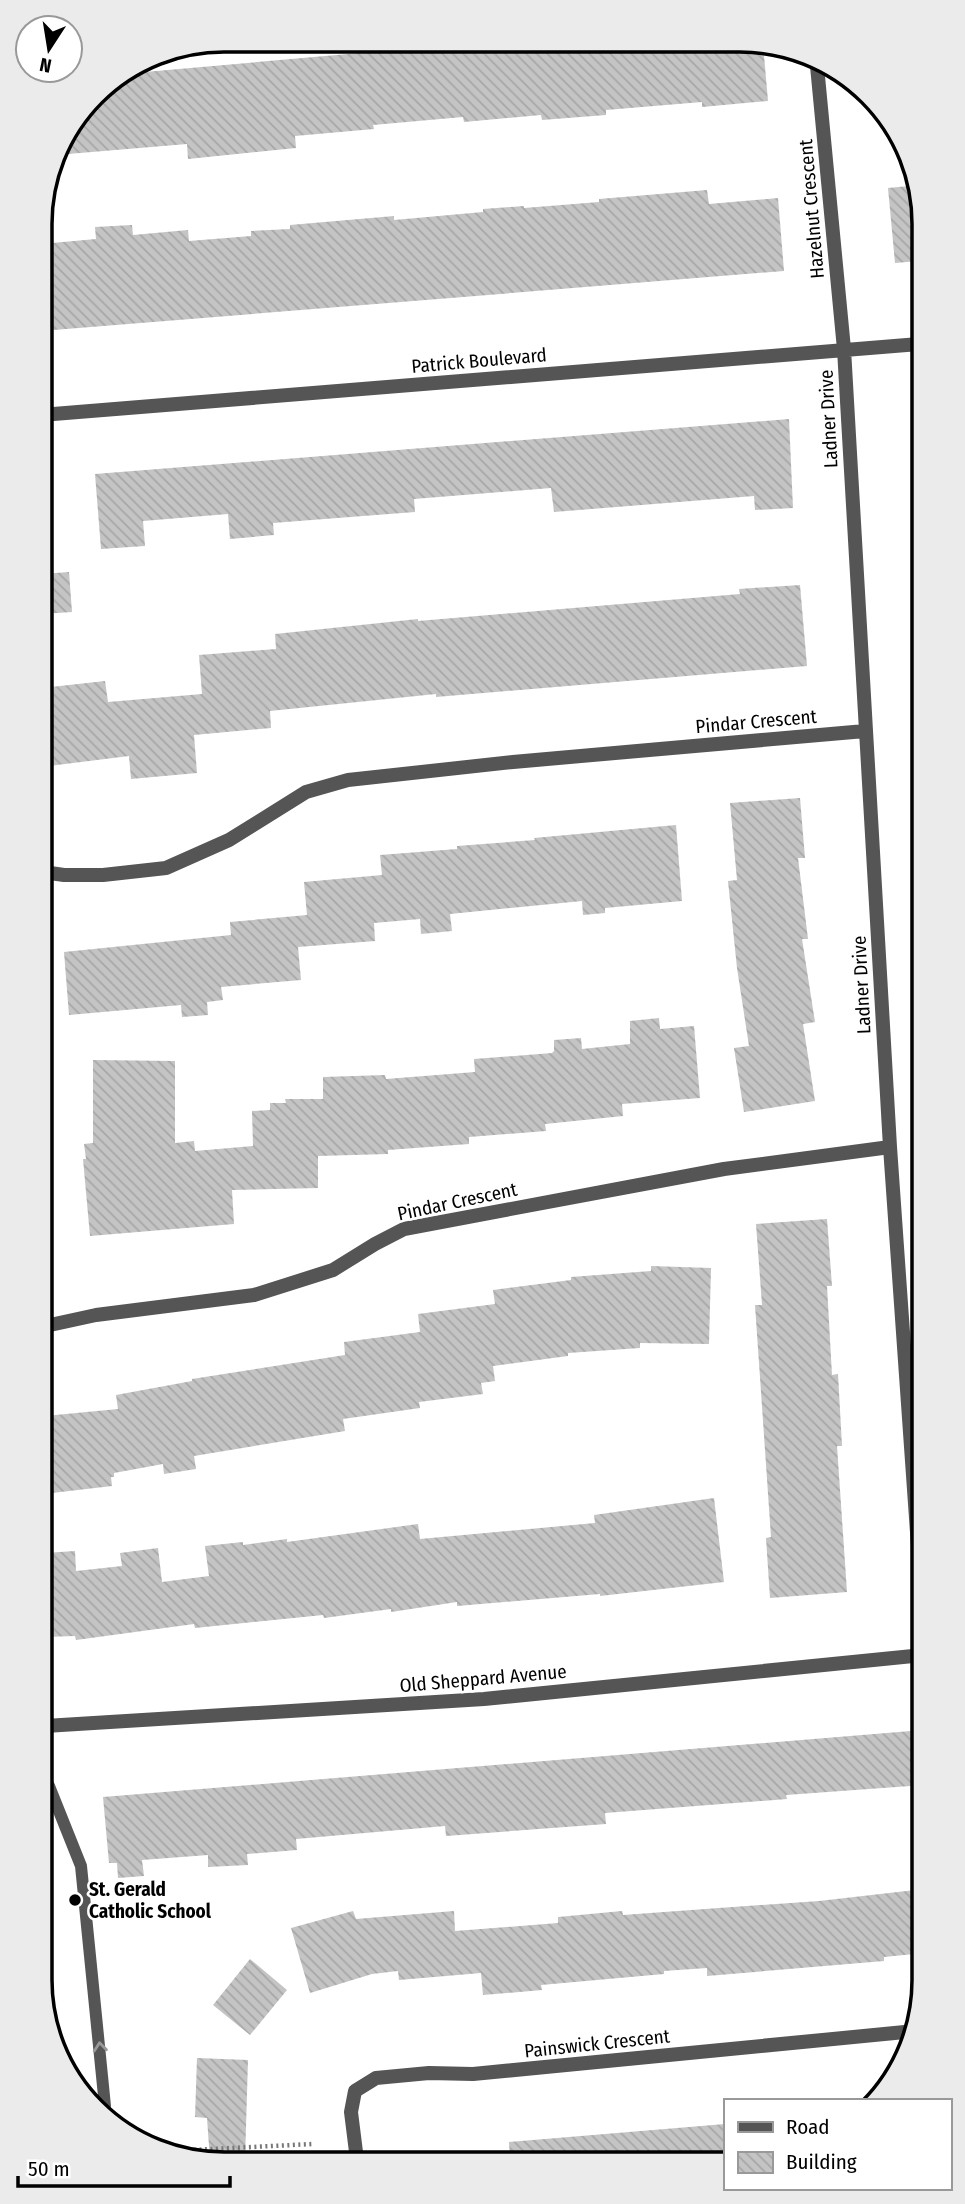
<svg xmlns="http://www.w3.org/2000/svg" width="965" height="2204" font-family="'Fira Sans Condensed',sans-serif">
<defs>
<pattern id="building-back-hatch" width="6" height="6" patternUnits="userSpaceOnUse" patternTransform="scale(1.75)"><rect width="6" height="6" fill="#c4c4c4"/><path d="M-1 5l2 2M0 0l6 6M5-1l2 2" fill="none" stroke="#a7a7a7"/></pattern>
</defs>
<rect width="100%" height="100%" fill="#fff"/>
<path fill="url(#building-back-hatch)" d="M 485,42 L 523,42 L 523,44 L 550,42 L 763,44 L 768,101 L 702,107 L 702,102 L 606,110 L 606,115 L 542,120 L 541,115 L 464,122 L 463,117 L 373,125 L 374,129 L 295,136 L 296,148 L 188,159 L 187,144 L 56,155 L 59,143 L 103,86 L 122,74 Z
M 919,185 L 919,261 L 895,263 L 888,188 Z
M 707,190 L 709,204 L 778,198 L 784,271 L 41,331 L 41,244 L 96,239 L 95,227 L 132,225 L 133,235 L 188,230 L 189,241 L 251,236 L 251,231 L 290,229 L 290,225 L 394,216 L 394,220 L 483,212 L 483,209 L 524,206 L 524,208 L 599,202 L 599,199 Z
M 789,419 L 793,508 L 755,510 L 754,496 L 554,512 L 551,488 L 414,499 L 415,512 L 273,523 L 274,535 L 230,539 L 228,514 L 143,521 L 145,546 L 101,549 L 95,474 Z
M 69,572 L 72,612 L 42,614 L 42,574 Z
M 800,585 L 807,666 L 436,697 L 436,694 L 270,711 L 271,728 L 194,735 L 197,773 L 131,779 L 129,756 L 49,766 L 42,712 L 42,688 L 105,681 L 108,702 L 202,694 L 199,655 L 276,649 L 275,634 L 418,619 L 418,621 L 740,594 L 739,589 Z
M 800,798 L 805,858 L 798,858 L 808,939 L 802,939 L 815,1022 L 803,1024 L 815,1101 L 744,1112 L 734,1048 L 749,1046 L 737,968 L 728,881 L 737,880 L 730,803 Z
M 676,825 L 682,901 L 605,908 L 605,913 L 583,915 L 582,901 L 450,914 L 452,931 L 421,934 L 420,919 L 374,923 L 375,941 L 298,947 L 301,980 L 221,987 L 223,1000 L 207,1002 L 208,1015 L 182,1017 L 181,1005 L 69,1015 L 64,952 L 231,935 L 230,922 L 307,915 L 304,882 L 382,875 L 380,855 L 457,849 L 457,846 L 535,840 L 534,838 Z
M 659,1018 L 660,1029 L 694,1026 L 700,1098 L 622,1104 L 623,1116 L 545,1124 L 546,1131 L 469,1137 L 469,1144 L 388,1150 L 388,1154 L 318,1156 L 318,1188 L 232,1190 L 234,1224 L 90,1236 L 83,1159 L 86,1159 L 84,1144 L 93,1143 L 93,1060 L 175,1061 L 175,1143 L 194,1141 L 195,1151 L 253,1146 L 252,1111 L 270,1110 L 270,1103 L 286,1103 L 285,1099 L 323,1099 L 323,1077 L 385,1075 L 386,1079 L 475,1072 L 474,1059 L 552,1053 L 554,1051 L 554,1040 L 581,1038 L 582,1049 L 630,1044 L 630,1021 Z
M 827,1219 L 832,1286 L 827,1286 L 832,1375 L 838,1374 L 842,1446 L 837,1446 L 847,1592 L 770,1598 L 766,1538 L 771,1537 L 755,1305 L 762,1305 L 756,1224 Z
M 651,1266 L 711,1268 L 709,1344 L 640,1343 L 640,1348 L 568,1353 L 568,1356 L 493,1366 L 495,1381 L 481,1383 L 483,1394 L 419,1402 L 420,1408 L 343,1419 L 345,1431 L 194,1456 L 196,1469 L 164,1474 L 163,1464 L 114,1473 L 114,1477 L 111,1477 L 112,1486 L 52,1493 L 51,1483 L 47,1484 L 45,1459 L 45,1416 L 118,1409 L 116,1395 L 192,1381 L 192,1379 L 345,1355 L 344,1342 L 420,1332 L 418,1314 L 495,1304 L 493,1290 L 571,1280 L 571,1277 L 651,1271 Z
M 714,1498 L 724,1582 L 600,1596 L 600,1594 L 457,1606 L 457,1602 L 391,1612 L 391,1609 L 324,1618 L 323,1615 L 195,1628 L 194,1624 L 76,1640 L 75,1636 L 45,1637 L 45,1553 L 75,1551 L 76,1571 L 122,1566 L 120,1553 L 158,1548 L 162,1582 L 209,1576 L 205,1546 L 243,1542 L 243,1545 L 287,1539 L 287,1542 L 418,1524 L 420,1539 L 595,1523 L 594,1515 Z
M 923,1730 L 924,1785 L 786,1795 L 787,1799 L 605,1813 L 606,1824 L 446,1836 L 445,1826 L 296,1839 L 297,1850 L 247,1854 L 248,1865 L 208,1867 L 208,1855 L 142,1860 L 144,1876 L 118,1878 L 117,1863 L 109,1863 L 103,1797 Z
M 924,1889 L 924,1953 L 884,1957 L 884,1961 L 707,1976 L 707,1968 L 664,1971 L 664,1974 L 541,1985 L 542,1990 L 483,1995 L 481,1973 L 399,1980 L 398,1971 L 372,1974 L 310,1993 L 291,1928 L 353,1911 L 356,1919 L 454,1911 L 455,1931 L 558,1923 L 558,1917 L 622,1911 L 623,1915 L 719,1908 L 819,1901 Z
M 250,1959 L 287,1990 L 250,2035 L 213,2005 Z
M 197,2058 L 248,2060 L 245,2160 L 210,2160 L 207,2118 L 195,2117 Z
M 725,2124 L 725,2158 L 510,2159 L 509,2142 Z"/>
<g fill="none" stroke-linecap="round" stroke-linejoin="round">
<path stroke="#777" stroke-width="4.5" stroke-dasharray="2 3.5" stroke-linecap="butt" d="M 172,2151 L 312,2144"/>
<path stroke="#555" stroke-width="12" d="M 46,1786 L 49,1786 L 81,1866 L 105,2106 L 98,2112"/>
<path stroke="#555" stroke-width="14" d="M 817,66 L 844,349 L 890,1147 L 923,1618
M 41,415 L 919,344
M 43,872 L 64,875 L 103,875 L 166,868 L 229,840 L 306,792 L 348,780 L 513,762 L 865,731
M 44,1323 L 50,1325 L 96,1315 L 254,1295 L 333,1270 L 375,1244 L 404,1229 L 724,1169 L 890,1147
M 45,1726 L 484,1699 L 923,1655
M 357,2160 L 351,2112 L 355,2091 L 376,2078 L 429,2073 L 473,2074 L 915,2031"/>
</g>
<defs><path id="oneway-chevron" d="M-2-3.5L2.5 0L-2 3.5" fill="none" stroke-width="1.6" stroke-linecap="round" stroke-linejoin="round" transform="scale(1.75)"/></defs>
<use stroke="#999" href="#oneway-chevron" transform="translate(100 2047) rotate(-96)"/>
<circle fill="#000" stroke="#fff" stroke-width="2.5" cx="75" cy="1900" r="7"/>
<g text-anchor="middle" stroke-width="5" stroke-linejoin="round" paint-order="stroke">
<g font-size="19" fill="#000" stroke="#fff">
<text transform="translate(811 209) rotate(-95)" y="7">Hazelnut Crescent</text>
<text transform="translate(479 360) rotate(-5)" y="7">Patrick Boulevard</text>
<text transform="translate(828 419) rotate(-93)" y="7">Ladner Drive</text>
<text transform="translate(756 721) rotate(-5)" y="7">Pindar Crescent</text>
<text transform="translate(861 985) rotate(-93)" y="7">Ladner Drive</text>
<text transform="translate(457 1201) rotate(-12)" y="7">Pindar Crescent</text>
<text transform="translate(483 1678) rotate(-5)" y="7">Old Sheppard Avenue</text>
<text transform="translate(597 2043) rotate(-6)" y="7">Painswick Crescent</text>
</g>
<g font-size="19" font-weight="bold" fill="#000" stroke="#fff" text-anchor="start">
<text x="89" y="1896">St. Gerald<tspan x="89" dy="22">Catholic School</tspan></text>
</g>
</g>
<path d="M0 0H965V2204H0ZM224 52H740A172 172 0 0 1 912 224V1980A172 172 0 0 1 740 2152H224A172 172 0 0 1 52 1980V224A172 172 0 0 1 224 52Z" fill="#ebebeb" fill-rule="evenodd"/>
<path fill="none" stroke="#000" stroke-width="3.5" d="M224 52H740A172 172 0 0 1 912 224V1980A172 172 0 0 1 740 2152H224A172 172 0 0 1 52 1980V224A172 172 0 0 1 224 52Z"/>
<rect x="724" y="2099" width="228" height="91" fill="#ffffff" stroke="#999999" stroke-width="2"/>
<rect x="738" y="2122" width="35" height="10" fill="#555555" stroke="#999999" stroke-width="2"/>
<text x="786" y="2134" font-size="21" fill="#000000">Road</text>
<rect x="738" y="2152" width="35" height="21" fill="url(#building-back-hatch)" stroke="#999999" stroke-width="2"/>
<text x="786" y="2169" font-size="21" fill="#000000">Building</text>
<g transform="translate(49 49) rotate(192)"><circle r="33" fill="#ffffff" stroke="#999999" stroke-width="2"/>
<path d="M0-5L12 26L0 18L-12 26Z" fill="#000000"/>
<text y="-10" font-size="19" font-weight="bold" text-anchor="middle" fill="#000000">N</text>
</g>
<path d="M18 2176v10h212v-10" fill="none" stroke="#000000" stroke-width="3.5"/>
<text x="28" y="2176" font-size="21" fill="#000000" stroke="#ffffff" stroke-width="5" paint-order="stroke">50 m</text>
</svg>
